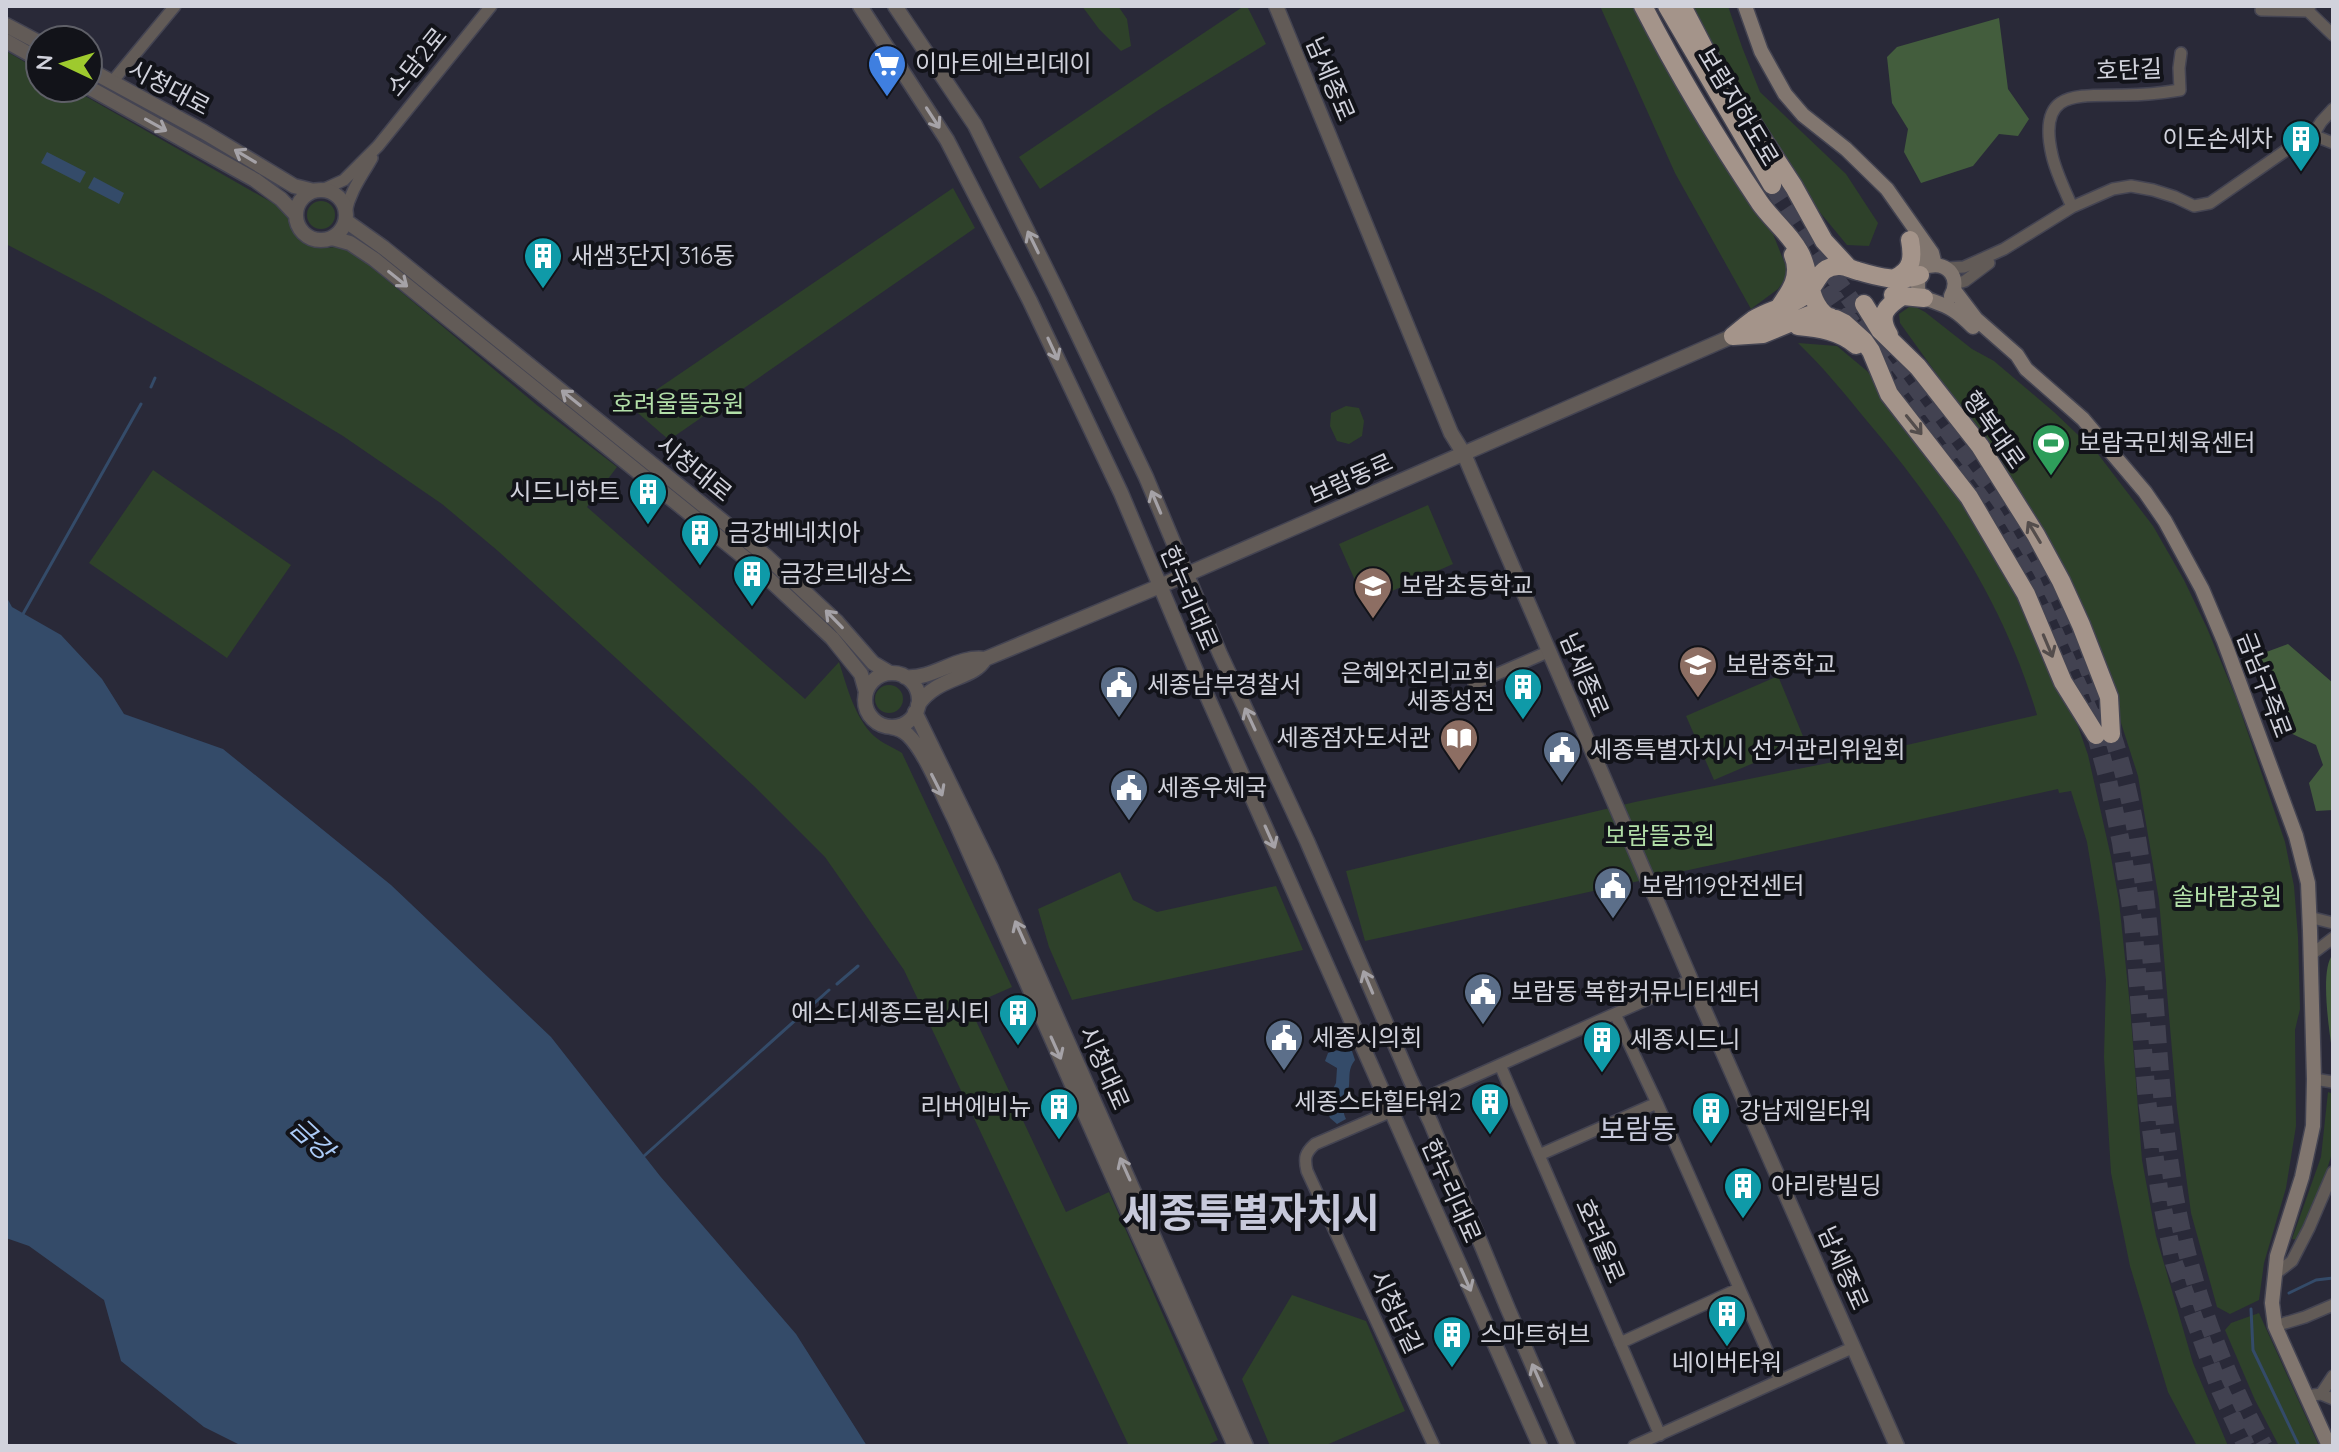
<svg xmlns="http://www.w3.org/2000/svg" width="2339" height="1452" font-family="Quicksand,'Noto Sans KR',sans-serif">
<rect width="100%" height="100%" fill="#292938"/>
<path fill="#2e412a" d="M 1082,6 L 1118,6 L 1127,19 L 1131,46 L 1121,51 L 1099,29 Z
M 1244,6 L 1247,6 L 1266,44 L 1160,109 L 1040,189 L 1019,157 Z
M 1600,6 L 1636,6 L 1748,196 L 1773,234 L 1789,274 L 1778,289 L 1751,309 L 1675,173 Z
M 1687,6 L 1728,6 L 1742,47 L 1760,92 L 1846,174 L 1878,223 L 1869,246 L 1847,245 L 1808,198 Z
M 6,51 L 40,71 L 40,88 L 71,88 L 285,210 C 296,238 307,254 339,246 L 357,255 L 538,406 L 617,467 L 587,507 L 805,699 L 839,662 C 847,687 855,718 874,736 C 882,743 894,748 902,753 L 1012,987 L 969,1006 L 1066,1212 L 1109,1192 L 1218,1440 L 1205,1446 L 1129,1446 L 904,970 L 825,857 L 755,787 L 617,659 L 498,551 L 442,504 L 343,436 L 262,387 L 101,294 L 6,244 Z
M 953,188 L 975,228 L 669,440 L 631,407 Z
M307 215a14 14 0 1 1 28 0a14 14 0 1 1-28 0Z
M 1912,305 L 1925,312 L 1972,349 L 1994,361 L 2054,412 L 2098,454 L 2153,526 L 2184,580 L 2207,628 L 2236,698 L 2285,842 L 2294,886 L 2298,937 L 2300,1009 L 2295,1030 L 2296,1126 L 2286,1188 L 2264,1263 L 2259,1300 L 2230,1314 L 2217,1307 L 2191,1213 L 2177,1108 L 2159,900 L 2138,776 L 2115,704 L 1969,419 L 1900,323 L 1899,314 Z
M 1798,343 L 1837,346 L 1867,371 L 1891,402 L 1992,542 L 2070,703 L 2088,755 L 2111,857 L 2119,901 L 2130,1006 L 2142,1160 L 2156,1236 L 2193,1363 L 2228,1446 L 2197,1446 L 2168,1392 L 2130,1266 L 2111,1173 L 2104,1057 L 2106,980 L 2099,914 L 2087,842 L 2071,791 L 2059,793 L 2058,789 L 1365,941 L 1346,871 L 1635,802 L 1833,762 L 2037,715 C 2004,603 1942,509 1867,421 C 1845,394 1823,367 1798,343 Z
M 1346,406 L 1359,408 L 1364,421 L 1362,436 L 1349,444 L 1337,441 L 1330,426 L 1331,413 Z
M 153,470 L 291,565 L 227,658 L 89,563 Z
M 1428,505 L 1453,564 L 1365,603 L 1339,544 Z
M 1778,676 L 1805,741 L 1714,780 L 1686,716 Z
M875 699a14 14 0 1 1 28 0a14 14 0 1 1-28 0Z
M 1120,872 L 1133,900 L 1157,912 L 1276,886 L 1303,950 L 1072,1000 L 1049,947 L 1038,909 Z
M 2328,1092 L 2333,1094 L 2333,1150 L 2319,1195 L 2298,1240 L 2292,1239 L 2321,1157 Z
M 1292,1295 L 1366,1321 L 1405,1411 L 1324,1446 L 1270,1446 L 1242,1379 Z
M 2259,1313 L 2319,1446 L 2279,1446 L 2255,1400 L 2225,1330 L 2231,1323 Z"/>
<path fill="#435d3d" d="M 1999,18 L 2008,89 L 2029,119 L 2018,136 L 1999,134 L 1973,166 L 1921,183 L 1904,152 L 1908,129 L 1892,103 L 1887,57 L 1897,47 Z
M 2288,644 L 2333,683 L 2333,810 L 2316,811 L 2309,783 L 2323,765 L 2316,745 L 2284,730 L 2259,676 L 2261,654 Z
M 2333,954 L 2333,1057 C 2330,1035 2319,970 2333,954 Z"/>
<path fill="#344b69" d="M 47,152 L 86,172 L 80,183 L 41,163 Z
M 94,177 L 124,193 L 119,204 L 88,188 Z
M 6,596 L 12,607 L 61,635 L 102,679 L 124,714 L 223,749 L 391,885 L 551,1037 L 660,1176 L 796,1334 L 867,1446 L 242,1446 L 204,1427 L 121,1361 L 104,1300 L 29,1246 L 6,1238 Z
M 1345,1048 L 1352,1051 L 1355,1060 C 1348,1069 1350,1075 1349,1086 C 1347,1099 1340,1107 1346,1119 L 1337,1124 L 1330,1118 L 1325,1104 L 1336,1083 L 1337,1068 L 1325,1061 L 1328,1053 Z"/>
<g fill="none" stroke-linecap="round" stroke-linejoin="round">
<path stroke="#344b69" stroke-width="3" d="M 151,387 L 155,378
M 23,614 L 141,404
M 837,984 L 858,966
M 644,1156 L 829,990
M 2289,1293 L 2316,1280 L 2333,1278
M 2251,1309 L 2253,1350 L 2299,1446"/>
<path stroke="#424251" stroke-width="18" stroke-dasharray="18 9" stroke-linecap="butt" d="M 1772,185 C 1825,269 1887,348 1946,428 C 1966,456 1989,483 2008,512 C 2057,591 2099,681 2123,771 C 2158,907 2151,1048 2173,1185 C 2187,1275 2220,1367 2264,1446
M 1811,265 L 1858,332
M 1878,359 L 1994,516 L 2032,582 L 2090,713 L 2108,780 L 2121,843 L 2133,921 L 2147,1100 L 2159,1189 L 2174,1263 L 2220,1390 L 2246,1446"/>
<g stroke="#444452" stroke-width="14">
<path id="minor" d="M 2310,6 L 2308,11 L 2333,35
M 2261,10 L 2308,11
M 112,82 L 175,6
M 2313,135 L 2333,143
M 322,190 L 344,180 L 378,146 L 491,6
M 2072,207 C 2065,190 2056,173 2052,155 C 2037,89 2076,96 2125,95 C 2144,95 2162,93 2180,90 L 2179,68 L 2181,53
M 346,212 C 350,191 362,176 372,158
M 1947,268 L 1964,267 L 2004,249 L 2072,207 L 2113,189 L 2131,186 L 2153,190 L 2175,197 L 2194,206 L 2210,203 L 2295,144 L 2313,135 L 2321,122 L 2333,109
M 1955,284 L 1965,281 L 1989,263
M 1474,684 L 1550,651
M 2309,917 L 2333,923
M 2312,954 L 2333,938
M 1615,1014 L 1657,1103 L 1780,1380
M 1500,1065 L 1660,1435
M 2314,1079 L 2333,1082
M 1432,1095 L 1691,980
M 1392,1111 L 1315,1144 C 1305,1153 1304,1158 1307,1171 L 1434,1446
M 1539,1155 L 1657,1103
M 2274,1275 L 2292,1261 L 2309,1228 L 2333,1172
M 2275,1326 L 2305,1317 L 2333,1305
M 1620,1343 L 1738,1289
M 2321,1394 L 2333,1376
M 2306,1396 L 2321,1394 L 2333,1399
M 1634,1446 L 1854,1347"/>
</g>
<g stroke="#444452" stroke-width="17">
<path id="tertiary" d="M 860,6 L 947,140 L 1030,301 L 1121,493 L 1196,671 L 1540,1446
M 895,6 L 975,125 L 1058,293 L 1146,477 L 1220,654 L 1307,841 L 1410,1079 L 1431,1123 L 1508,1309 L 1568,1446
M 1276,6 L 1451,433 L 1464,454 L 1475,480 L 1691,980 L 1897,1446
M 6,25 L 40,43
M 6,41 L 40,60
M 88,69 L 204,132 L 294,186 L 314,191
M 88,87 L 255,180 L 281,199 L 296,215
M296 215a25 25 0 1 1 50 0a25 25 0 1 1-50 0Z
M 346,221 L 384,248 L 766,556 L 837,622 L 873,663 L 890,673
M 332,238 L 350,243 L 374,259 L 756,567 L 832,638 L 861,674 L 866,692
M865 700a27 27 0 1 1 54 0a27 27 0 1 1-54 0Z
M 905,677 C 933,680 957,655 985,659 L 1160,586 L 1733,336
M 918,705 C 937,676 973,680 985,659
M 915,712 L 991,868 L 1246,1446
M 891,727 C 897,728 903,730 908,735 C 926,752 942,795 954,818 L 1138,1234 L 1235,1446"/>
</g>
<g stroke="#444452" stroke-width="17">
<path id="secondary" d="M 1745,6 L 1761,51 L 1785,94 L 1803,115 L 1846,149 L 1887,189 L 1932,253 L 1935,265
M 1912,243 L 1923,265 C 1908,305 1929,295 1953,310 C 1961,315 1967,321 1973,327
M 1929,266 C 1948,262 1961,278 1951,296
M 1954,290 L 1976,319 L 2017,355 L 2026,369 L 2083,419 L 2145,492 L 2165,521 L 2202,589 L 2224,641 L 2296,836 L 2308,883 L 2310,931 L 2314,1079 L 2313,1126 L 2302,1177 L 2277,1256 L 2272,1303 L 2275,1326 L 2329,1446"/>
</g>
<g stroke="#444452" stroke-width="21">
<path id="trunk" d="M 1643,6 C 1678,74 1717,139 1760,203 C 1772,220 1789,233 1799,251 C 1812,272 1806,302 1828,317
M 1667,6 L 1772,185
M 1682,6 L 1707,54 L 1794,187 L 1824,241 L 1848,267
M 1895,278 C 1913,270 1913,257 1910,240
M 1893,295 L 1924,298
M 1864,304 L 1880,330 L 1918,367 L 1980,446 L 2036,535 L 2061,581 L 2081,625 L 2109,697 L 2111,734
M 1778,309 C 1790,292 1802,276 1793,255
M 1836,319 L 1844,323 L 1864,341 L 1871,351 L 1889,394 L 1969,497 L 2026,594 L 2063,682 L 2096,735
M 1798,326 C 1819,328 1840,331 1856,345
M 1889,335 C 1877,315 1886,306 1904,295
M 1733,336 C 1739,331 1746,325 1753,320 C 1769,310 1788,307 1804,296 C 1818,285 1818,265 1840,266 C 1847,266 1852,270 1858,271 C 1878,277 1900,283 1920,275
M 1733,336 L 1763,334 L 1809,315 L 1830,317"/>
</g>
<use href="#minor" stroke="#625b57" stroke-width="11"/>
<use href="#tertiary" stroke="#625b57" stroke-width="14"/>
<use href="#secondary" stroke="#81766f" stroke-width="14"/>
<use href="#trunk" stroke="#a4948a" stroke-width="18"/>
</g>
<defs><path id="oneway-shaft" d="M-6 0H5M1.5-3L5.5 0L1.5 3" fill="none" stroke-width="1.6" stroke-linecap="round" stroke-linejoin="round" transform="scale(2)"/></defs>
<g stroke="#a5a2a7">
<use href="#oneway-shaft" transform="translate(933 118) rotate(57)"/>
<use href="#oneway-shaft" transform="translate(156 125) rotate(29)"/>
<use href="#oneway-shaft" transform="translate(245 156) rotate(-149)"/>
<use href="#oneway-shaft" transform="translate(1033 242) rotate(-116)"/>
<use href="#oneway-shaft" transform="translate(398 279) rotate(39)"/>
<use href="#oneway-shaft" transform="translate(1053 349) rotate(65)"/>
<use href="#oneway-shaft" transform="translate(571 398) rotate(-141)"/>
<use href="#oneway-shaft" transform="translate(1156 502) rotate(-113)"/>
<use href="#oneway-shaft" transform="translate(834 619) rotate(-134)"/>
<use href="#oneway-shaft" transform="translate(1250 719) rotate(-115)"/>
<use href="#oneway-shaft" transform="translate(937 785) rotate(63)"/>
<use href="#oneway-shaft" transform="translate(1270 837) rotate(66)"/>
<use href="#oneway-shaft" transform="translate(1020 932) rotate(-114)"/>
<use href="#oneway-shaft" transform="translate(1368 982) rotate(-113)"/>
<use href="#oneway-shaft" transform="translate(1056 1048) rotate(66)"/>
<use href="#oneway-shaft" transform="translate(1125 1169) rotate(-114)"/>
<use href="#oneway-shaft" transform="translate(1466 1280) rotate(66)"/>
<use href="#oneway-shaft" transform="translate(1537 1375) rotate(-114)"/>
</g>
<g stroke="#544d4c">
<use href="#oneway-shaft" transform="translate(1914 425) rotate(51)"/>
<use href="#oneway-shaft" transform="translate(2034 532) rotate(-121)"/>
<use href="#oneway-shaft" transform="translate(2048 646) rotate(67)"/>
</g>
<defs>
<g id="supermarket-pin" transform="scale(2)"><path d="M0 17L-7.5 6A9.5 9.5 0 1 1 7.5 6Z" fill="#3f7fe0" stroke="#121319"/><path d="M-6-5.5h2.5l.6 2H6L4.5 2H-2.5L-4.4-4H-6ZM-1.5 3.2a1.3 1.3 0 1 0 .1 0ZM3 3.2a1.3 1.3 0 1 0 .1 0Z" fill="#fff"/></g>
<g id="building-pin" transform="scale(2)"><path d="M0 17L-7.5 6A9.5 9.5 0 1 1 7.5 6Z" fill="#0f9aa8" stroke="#121319"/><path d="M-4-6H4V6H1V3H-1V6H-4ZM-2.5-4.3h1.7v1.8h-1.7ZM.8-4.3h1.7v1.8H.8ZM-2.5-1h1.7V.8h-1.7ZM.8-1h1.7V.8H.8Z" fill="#fff"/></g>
<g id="stadium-pin" transform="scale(2)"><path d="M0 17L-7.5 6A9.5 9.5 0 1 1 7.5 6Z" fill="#2e9e5b" stroke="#121319"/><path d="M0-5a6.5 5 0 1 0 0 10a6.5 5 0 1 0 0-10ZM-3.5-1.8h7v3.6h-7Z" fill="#fff"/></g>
<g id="school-pin" transform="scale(2)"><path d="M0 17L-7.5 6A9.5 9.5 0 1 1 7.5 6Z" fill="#8d6e63" stroke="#121319"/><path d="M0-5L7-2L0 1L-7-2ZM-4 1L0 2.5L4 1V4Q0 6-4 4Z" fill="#fff"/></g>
<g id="civic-pin" transform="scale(2)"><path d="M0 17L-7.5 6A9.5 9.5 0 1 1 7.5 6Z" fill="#5c6f8a" stroke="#121319"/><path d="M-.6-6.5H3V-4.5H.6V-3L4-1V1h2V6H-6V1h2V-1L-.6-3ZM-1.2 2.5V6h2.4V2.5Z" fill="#fff"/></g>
<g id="library-pin" transform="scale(2)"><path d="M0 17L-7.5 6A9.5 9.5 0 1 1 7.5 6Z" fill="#8d6e63" stroke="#121319"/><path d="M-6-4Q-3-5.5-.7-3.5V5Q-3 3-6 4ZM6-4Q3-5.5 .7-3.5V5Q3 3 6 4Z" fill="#fff"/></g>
</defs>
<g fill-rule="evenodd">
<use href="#supermarket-pin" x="887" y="64"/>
<use href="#building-pin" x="2301" y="139"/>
<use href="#building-pin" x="543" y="256"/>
<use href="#stadium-pin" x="2051" y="443"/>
<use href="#building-pin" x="648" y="492"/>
<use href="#building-pin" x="700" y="533"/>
<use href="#building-pin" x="752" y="574"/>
<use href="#school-pin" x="1373" y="586"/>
<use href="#school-pin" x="1698" y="665"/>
<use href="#civic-pin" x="1119" y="685"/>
<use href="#building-pin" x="1523" y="687"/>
<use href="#library-pin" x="1459" y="738"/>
<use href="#civic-pin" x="1562" y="750"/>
<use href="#civic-pin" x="1129" y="788"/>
<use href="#civic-pin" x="1613" y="886"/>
<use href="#civic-pin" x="1483" y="992"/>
<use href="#building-pin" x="1018" y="1013"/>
<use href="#civic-pin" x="1284" y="1038"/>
<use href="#building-pin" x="1602" y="1040"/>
<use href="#building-pin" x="1490" y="1102"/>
<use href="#building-pin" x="1059" y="1107"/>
<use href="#building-pin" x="1711" y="1111"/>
<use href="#building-pin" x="1743" y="1186"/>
<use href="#building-pin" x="1727" y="1314"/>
<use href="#building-pin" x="1452" y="1335"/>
</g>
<g text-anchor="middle" stroke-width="8" stroke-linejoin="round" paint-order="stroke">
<g font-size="24" fill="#d1d2dc" stroke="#121319">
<text transform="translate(417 62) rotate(-51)" y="8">소담2로</text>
<text transform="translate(2129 70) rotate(-2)" y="8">호탄길</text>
<text transform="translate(1330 79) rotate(67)" y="8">남세종로</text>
<text transform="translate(169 88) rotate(28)" y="8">시청대로</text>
<text transform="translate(1738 107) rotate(59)" y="8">보람지하도로</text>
<text transform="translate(1994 430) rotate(55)" y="8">행복대로</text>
<text transform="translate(694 469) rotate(39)" y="8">시청대로</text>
<text transform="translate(1351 479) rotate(-24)" y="8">보람동로</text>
<text transform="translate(1189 598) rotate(67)" y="8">한누리대로</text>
<text transform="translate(1584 675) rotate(67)" y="8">남세종로</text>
<text transform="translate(2264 685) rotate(69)" y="8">금남구즉로</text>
<text transform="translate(1104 1068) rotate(66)" y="8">시청대로</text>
<text transform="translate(1451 1191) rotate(66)" y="8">한누리대로</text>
<text transform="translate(1600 1241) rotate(67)" y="8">호려울로</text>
<text transform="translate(1843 1268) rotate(66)" y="8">남세종로</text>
<text transform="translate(1396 1312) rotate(65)" y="8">시청남길</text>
</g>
<g font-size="24" fill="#d1d2dc" stroke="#121319" text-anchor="start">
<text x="915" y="72">이마트에브리데이</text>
<text x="2273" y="147" text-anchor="end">이도손세차</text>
<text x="571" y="264">새샘3단지 316동</text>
<text x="2079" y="451">보람국민체육센터</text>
<text x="620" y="500" text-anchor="end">시드니하트</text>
<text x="728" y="541">금강베네치아</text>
<text x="780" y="582">금강르네상스</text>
<text x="1401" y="594">보람초등학교</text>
<text x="1726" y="673">보람중학교</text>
<text x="1495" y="681" text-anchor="end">은혜와진리교회<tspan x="1495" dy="28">세종성전</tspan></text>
<text x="1147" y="693">세종남부경찰서</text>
<text x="1431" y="746" text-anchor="end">세종점자도서관</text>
<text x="1590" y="758">세종특별자치시 선거관리위원회</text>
<text x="1157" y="796">세종우체국</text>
<text x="1641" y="894">보람119안전센터</text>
<text x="1511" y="1000">보람동 복합커뮤니티센터</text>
<text x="990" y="1021" text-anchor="end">에스디세종드림시티</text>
<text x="1312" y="1046">세종시의회</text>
<text x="1630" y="1048">세종시드니</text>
<text x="1462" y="1110" text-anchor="end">세종스타힐타워2</text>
<text x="1031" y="1115" text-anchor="end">리버에비뉴</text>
<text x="1739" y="1119">강남제일타워</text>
<text x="1771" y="1194">아리랑빌딩</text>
<text x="1480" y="1343">스마트허브</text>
<text x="1727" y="1371" text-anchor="middle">네이버타워</text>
</g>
<g font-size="24" fill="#b2dfa8" stroke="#121319">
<text x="678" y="412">호려울뜰공원</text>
<text x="1660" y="844">보람뜰공원</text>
<text x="2227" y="905">솔바람공원</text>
</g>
<g font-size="26" font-style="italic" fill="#acccf8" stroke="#121319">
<text transform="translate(312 1139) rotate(43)" y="9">금강</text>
</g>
<g font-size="28" fill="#c7c9db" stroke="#121319">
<text x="1638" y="1139">보람동</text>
</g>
<g font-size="40" font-weight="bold" fill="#c7c9db" stroke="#121319">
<text x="1251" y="1227">세종특별자치시</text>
</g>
</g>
<rect width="2339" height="1452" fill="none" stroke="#d1d2dc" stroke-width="16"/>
<g transform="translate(64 64) rotate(274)"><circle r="38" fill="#121319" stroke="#5e5f67" stroke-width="2"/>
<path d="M0-6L14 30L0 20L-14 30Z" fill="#9eca2e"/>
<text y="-12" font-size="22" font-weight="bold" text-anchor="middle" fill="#d1d2dc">N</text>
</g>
</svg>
